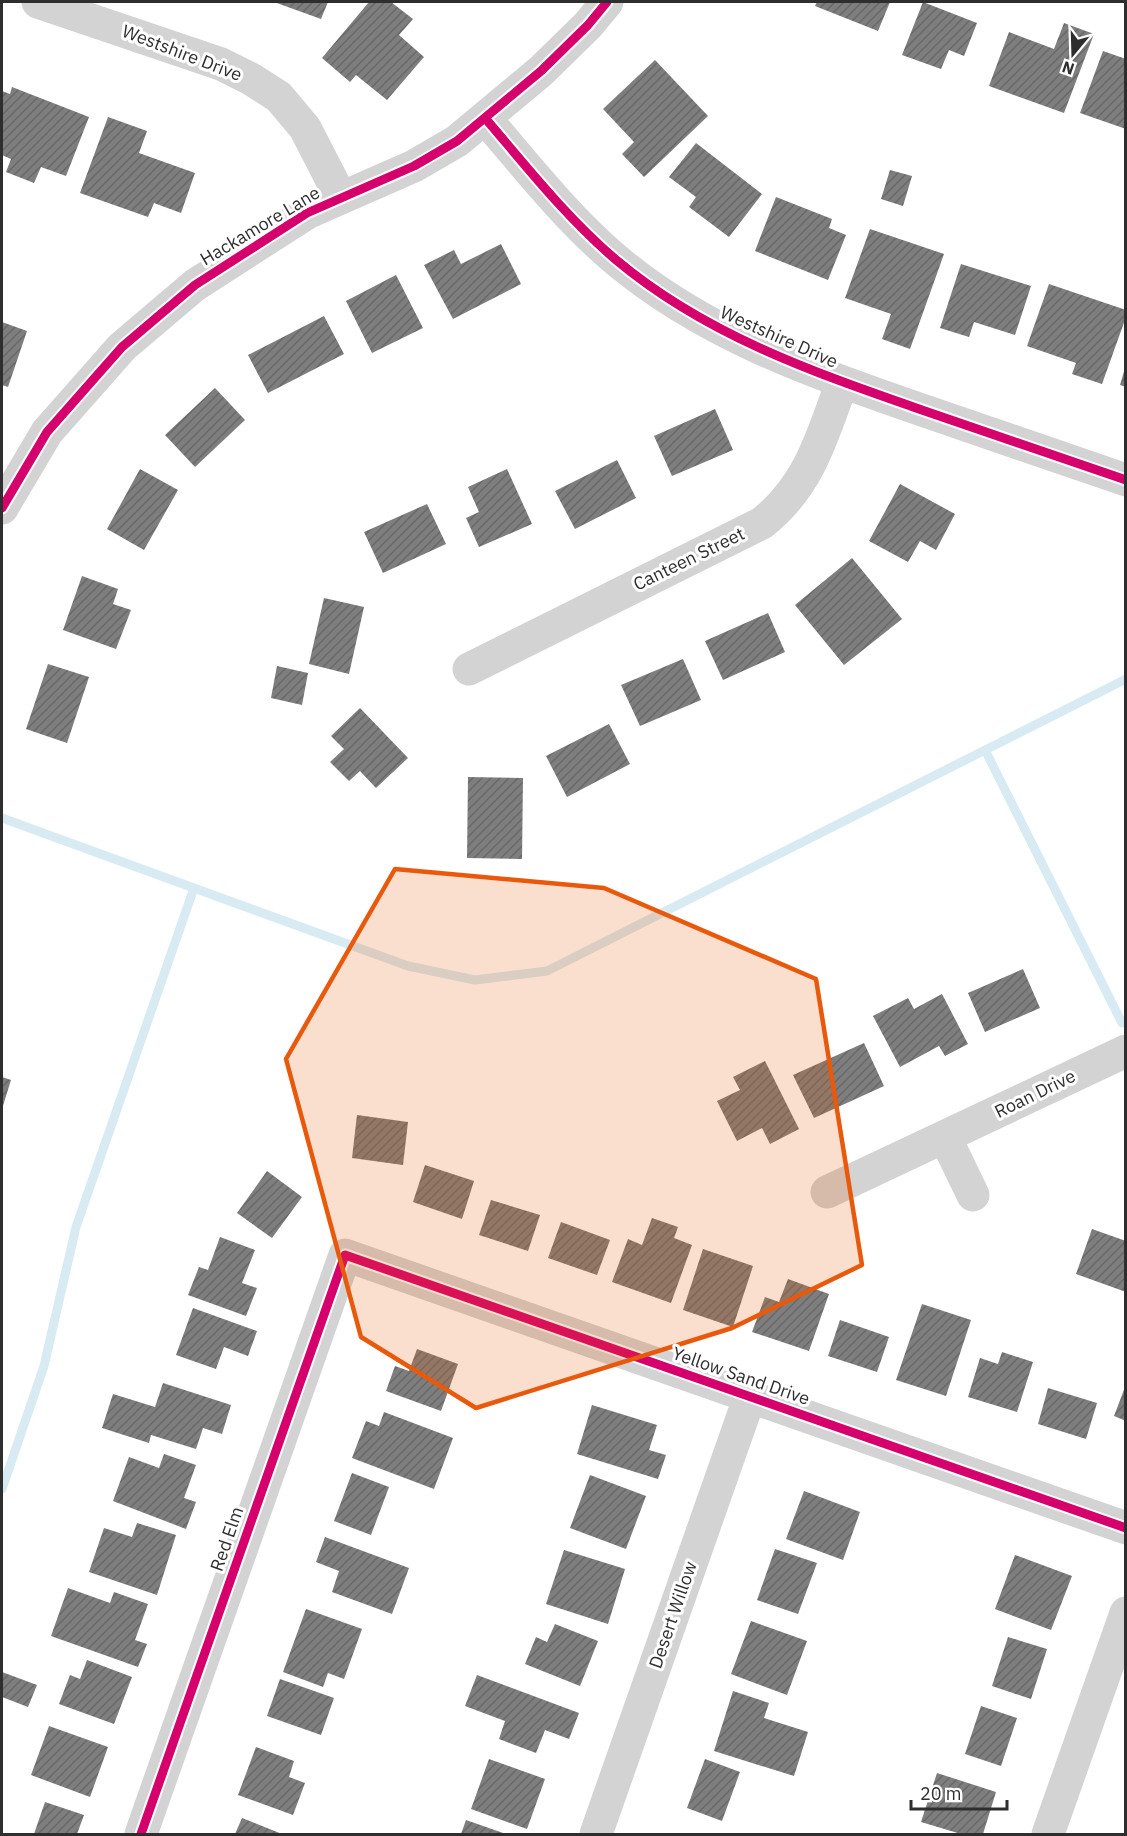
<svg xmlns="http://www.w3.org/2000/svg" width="1127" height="1836" font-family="'IBM Plex Sans',sans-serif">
<defs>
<pattern id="building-hatch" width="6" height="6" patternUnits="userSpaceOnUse" patternTransform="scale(1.5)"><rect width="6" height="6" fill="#7e7e7e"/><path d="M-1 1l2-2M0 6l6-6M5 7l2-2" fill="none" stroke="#686868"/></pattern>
</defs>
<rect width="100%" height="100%" fill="#fff"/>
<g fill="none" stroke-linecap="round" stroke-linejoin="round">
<path stroke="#d8ebf2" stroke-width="9" d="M 985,750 L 1122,1023
M 2,818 L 408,966 L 475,980 L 547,971 L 1126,679
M 2,1489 L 44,1366 L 76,1227 L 194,888"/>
</g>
<path fill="url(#building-hatch)" d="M 274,2 L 328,2 L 321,19 Z
M 369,2 L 391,2 L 413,19 L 399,35 L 424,57 L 387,100 L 356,75 L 350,82 L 322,58 Z
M 817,2 L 890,2 L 878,31 L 815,6 Z
M 923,2 L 977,23 L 964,56 L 949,50 L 941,69 L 902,55 Z
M 1064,23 L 1094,34 L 1064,113 L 989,86 L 1009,32 L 1054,49 Z
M 1103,51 L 1126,59 L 1126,129 L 1080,113 Z
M 655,60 L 708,116 L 644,177 L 622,154 L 634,142 L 603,109 Z
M 12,87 L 89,117 L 66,176 L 41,167 L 34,183 L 6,172 L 11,159 L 2,155 L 2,91 L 10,94 Z
M 108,117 L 147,131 L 139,153 L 195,173 L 181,213 L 154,203 L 148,217 L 80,193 Z
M 696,143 L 762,194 L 729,237 L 689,207 L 696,197 L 669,177 Z
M 890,170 L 912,176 L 903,206 L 881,199 Z
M 776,197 L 832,219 L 829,228 L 846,235 L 828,280 L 755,251 Z
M 870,229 L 944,254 L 910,349 L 882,339 L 891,314 L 845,298 Z
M 501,244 L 521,284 L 453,319 L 424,265 L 454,250 L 461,264 Z
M 961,264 L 1031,286 L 1015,335 L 974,322 L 969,337 L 940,328 Z
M 396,275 L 423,328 L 372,353 L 346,301 Z
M 1049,284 L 1126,310 L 1126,317 L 1102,384 L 1072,374 L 1076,363 L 1027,346 Z
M 324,316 L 344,354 L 268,393 L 248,355 Z
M 2,322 L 27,331 L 8,387 L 2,385 Z
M 1125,368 L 1126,368 L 1126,387 L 1120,385 Z
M 215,388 L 245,420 L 195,467 L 165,435 Z
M 715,409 L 733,450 L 672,476 L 654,436 Z
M 617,460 L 636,498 L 575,529 L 555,491 Z
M 140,469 L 178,490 L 144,550 L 107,529 Z
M 507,469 L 532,524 L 479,547 L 466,518 L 479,512 L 468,487 Z
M 900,484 L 955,514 L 936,550 L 920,541 L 908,562 L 869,541 Z
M 427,504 L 446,544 L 383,573 L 364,532 Z
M 852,558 L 902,619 L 844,665 L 795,605 Z
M 82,576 L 118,589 L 113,604 L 131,610 L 116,649 L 63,630 Z
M 324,598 L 364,607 L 349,674 L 309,664 Z
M 768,613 L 785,652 L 723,680 L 705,641 Z
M 683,659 L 701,700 L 640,726 L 621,685 Z
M 48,664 L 89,677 L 67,743 L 26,729 Z
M 277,666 L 308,673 L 302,705 L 271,698 Z
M 360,708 L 408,758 L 376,788 L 360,771 L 349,781 L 330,762 L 344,749 L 331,736 Z
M 609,724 L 630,764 L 567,797 L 546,756 Z
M 468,777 L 523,778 L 522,859 L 467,858 Z
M 1023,969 L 1040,1008 L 985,1032 L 968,993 Z
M 942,994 L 968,1044 L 945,1056 L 939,1046 L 900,1067 L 873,1016 L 908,998 L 914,1009 Z
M 864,1043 L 884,1086 L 814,1118 L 793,1075 Z
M 765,1061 L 799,1129 L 770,1144 L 762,1128 L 737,1141 L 717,1101 L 740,1090 L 733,1077 Z
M 2,1077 L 11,1080 L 2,1109 Z
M 357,1115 L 408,1122 L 403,1165 L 352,1158 Z
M 425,1165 L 474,1181 L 462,1219 L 413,1202 Z
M 267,1171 L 302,1197 L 272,1238 L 237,1213 Z
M 491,1200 L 540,1215 L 528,1251 L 479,1235 Z
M 652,1218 L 678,1227 L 674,1238 L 692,1245 L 671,1303 L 612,1282 L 628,1239 L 642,1245 Z
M 561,1222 L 610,1240 L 597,1275 L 548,1258 Z
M 1092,1229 L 1126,1241 L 1126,1292 L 1076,1274 Z
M 220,1237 L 255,1250 L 242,1283 L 257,1288 L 246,1316 L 188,1295 L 199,1267 L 208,1270 Z
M 703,1249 L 753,1266 L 733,1327 L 683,1310 Z
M 788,1279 L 829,1294 L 809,1351 L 752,1332 L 765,1297 L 779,1302 Z
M 922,1304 L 971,1320 L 946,1396 L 896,1380 Z
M 193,1308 L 257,1331 L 248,1356 L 224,1347 L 216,1369 L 176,1355 Z
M 840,1320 L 889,1337 L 877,1372 L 828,1356 Z
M 417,1349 L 458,1364 L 441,1411 L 386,1391 L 395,1366 L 409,1371 Z
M 1002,1352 L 1033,1362 L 1017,1412 L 968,1397 L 980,1358 L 998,1364 Z
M 163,1383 L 231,1405 L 222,1434 L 203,1428 L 196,1449 L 151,1435 L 149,1443 L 102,1428 L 113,1394 L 155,1407 Z
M 1125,1387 L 1126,1387 L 1126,1421 L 1114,1416 Z
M 1048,1388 L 1097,1403 L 1086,1439 L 1038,1424 Z
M 592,1405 L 657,1425 L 649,1450 L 666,1455 L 658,1479 L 577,1454 Z
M 384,1412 L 453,1438 L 434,1489 L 352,1458 L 366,1421 L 379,1426 Z
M 164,1454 L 196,1465 L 184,1498 L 196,1502 L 186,1529 L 113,1501 L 129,1457 L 159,1468 Z
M 352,1473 L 389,1487 L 371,1535 L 334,1521 Z
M 590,1475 L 646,1496 L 626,1549 L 570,1528 Z
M 804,1491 L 860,1512 L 843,1560 L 786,1539 Z
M 137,1523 L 176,1535 L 157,1595 L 89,1572 L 104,1528 L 132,1537 Z
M 325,1537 L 409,1568 L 392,1614 L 332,1592 L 339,1571 L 316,1562 Z
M 775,1549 L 817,1563 L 798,1614 L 757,1600 Z
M 564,1550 L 625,1569 L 608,1624 L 546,1604 Z
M 1015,1555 L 1072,1576 L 1051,1630 L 995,1609 Z
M 68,1588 L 110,1603 L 114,1592 L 148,1604 L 135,1640 L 147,1644 L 138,1667 L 51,1636 Z
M 306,1609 L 362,1629 L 344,1679 L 328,1673 L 323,1687 L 283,1672 Z
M 751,1621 L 807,1641 L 787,1695 L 731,1674 Z
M 555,1624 L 598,1641 L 580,1686 L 525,1664 L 536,1637 L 547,1642 Z
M 1008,1637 L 1047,1649 L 1031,1699 L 992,1686 Z
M 87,1660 L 132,1677 L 114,1724 L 59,1704 L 70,1675 L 80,1679 Z
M 2,1672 L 37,1685 L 28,1707 L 2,1697 Z
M 477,1675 L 579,1713 L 569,1739 L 545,1730 L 536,1753 L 499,1739 L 505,1721 L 465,1706 Z
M 280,1679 L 334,1698 L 321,1735 L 267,1716 Z
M 733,1691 L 769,1703 L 764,1718 L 808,1732 L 794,1776 L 714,1751 Z
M 981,1706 L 1017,1718 L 1001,1766 L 965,1754 Z
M 49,1726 L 108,1747 L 90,1797 L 31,1775 Z
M 256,1747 L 294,1761 L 289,1777 L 305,1783 L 293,1815 L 238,1795 Z
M 489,1759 L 545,1779 L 527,1829 L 471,1809 Z
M 705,1759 L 740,1772 L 722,1821 L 687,1808 Z
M 937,1773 L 996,1792 L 983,1834 L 961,1834 L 921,1822 Z
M 45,1802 L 84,1815 L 77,1834 L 34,1834 Z
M 242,1818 L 282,1834 L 235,1834 Z
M 466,1820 L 506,1834 L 461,1834 Z"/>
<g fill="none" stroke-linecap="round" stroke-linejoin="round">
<path stroke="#d3d3d3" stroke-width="33" d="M 38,2 L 221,64 L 251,79 L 279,97 L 305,128 L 341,198
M 485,118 C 526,166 566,217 615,259 C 704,334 810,371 919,409 C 988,432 1057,456 1126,480
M 2,508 L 47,432 L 122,347 L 195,285 L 307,213 L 414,166 L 457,141 L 541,71 L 588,25 L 607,2
M 469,669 L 762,523 C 809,486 822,437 842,382
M 945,1137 L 973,1195
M 827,1192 L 1126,1051
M 141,1834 L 345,1255 L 1126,1528
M 596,1834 L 750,1396
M 1048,1834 L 1126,1613"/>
<g stroke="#fff" stroke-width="13">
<path id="cycleway" d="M 485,118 C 526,166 566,217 615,259 C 704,334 810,371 919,409 C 988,432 1057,456 1126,480
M 2,508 L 47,432 L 122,347 L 195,285 L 307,213 L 414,166 L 457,141 L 541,71 L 588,25 L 607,2
M 141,1834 L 345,1255 L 1126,1528"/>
</g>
<use href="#cycleway" stroke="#d6006c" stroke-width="9"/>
</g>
<path fill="#e8590c" fill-opacity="0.2" stroke="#e8590c" stroke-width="4.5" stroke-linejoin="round" d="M 395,869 L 604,888 L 816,979 L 862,1265 L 732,1328 L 476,1408 L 361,1337 L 286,1059 Z"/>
<g text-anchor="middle" stroke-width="6" stroke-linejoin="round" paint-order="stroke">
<g font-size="18" fill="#2e2e2e" stroke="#fff">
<text transform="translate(182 53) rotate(21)" y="6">Westshire Drive</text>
<text transform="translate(260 226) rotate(-31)" y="6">Hackamore Lane</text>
<text transform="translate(779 337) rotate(24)" y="6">Westshire Drive</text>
<text transform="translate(689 559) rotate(-26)" y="6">Canteen Street</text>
<text transform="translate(1035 1094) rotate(-26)" y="6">Roan Drive</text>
<text transform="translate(741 1376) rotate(19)" y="6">Yellow Sand Drive</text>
<text transform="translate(227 1539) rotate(-71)" y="6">Red Elm</text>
<text transform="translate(673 1615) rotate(-71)" y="6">Desert Willow</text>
</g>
</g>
<rect width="1127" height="1836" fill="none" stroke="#2e2e2e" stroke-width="6"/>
<g transform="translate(1073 54) rotate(199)" stroke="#ffffff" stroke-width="4.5" paint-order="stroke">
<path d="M0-4.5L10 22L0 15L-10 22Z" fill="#2e2e2e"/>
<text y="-9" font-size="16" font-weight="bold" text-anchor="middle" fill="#2e2e2e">N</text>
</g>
<path d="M911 1800v9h96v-9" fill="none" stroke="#2e2e2e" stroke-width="3"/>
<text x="920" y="1800" font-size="18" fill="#2e2e2e" stroke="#ffffff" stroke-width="4.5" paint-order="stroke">20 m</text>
</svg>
